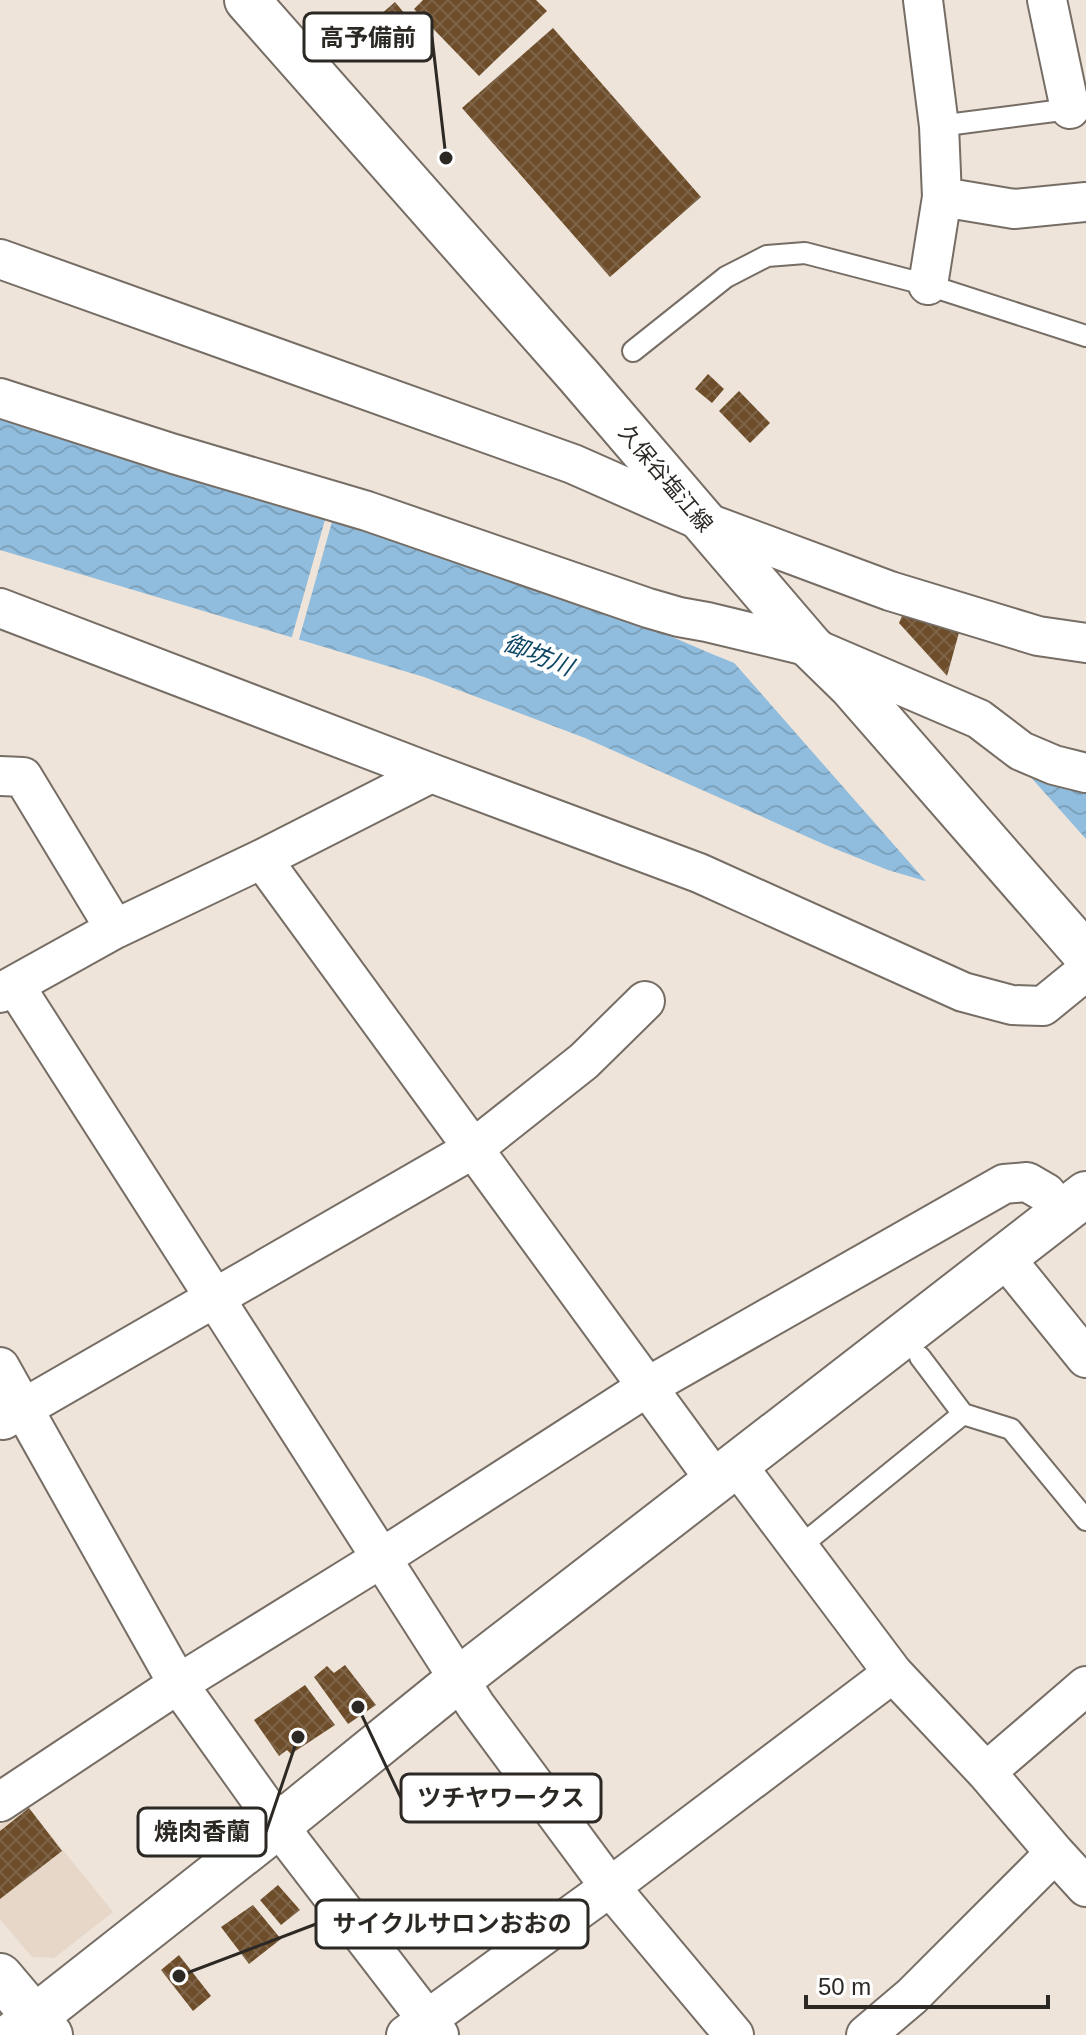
<svg xmlns="http://www.w3.org/2000/svg" width="1086" height="2035" font-family="Helvetica,'Noto Sans JP',sans-serif">
<defs>
<pattern id="water-waves" width="16" height="10" patternUnits="userSpaceOnUse" patternTransform="scale(2)"><rect width="16" height="10" fill="#90bddd"/><path d="M0 5q4-4 8 0t8 0" fill="none" stroke="#7ca2be"/></pattern>
<pattern id="building-cross-hatch" width="8" height="8" patternUnits="userSpaceOnUse" patternTransform="scale(2)"><rect width="8" height="8" fill="#6d4d2a"/><path d="M0 0l8 8M0 8l8-8" fill="none" stroke="#7e6448"/></pattern>
</defs>
<rect width="100%" height="100%" fill="#eee4da"/>
<path fill="#e6d7c8" d="M 29,1808 L 113,1912 L 54,1958 L 32,1957 L 0,1919 L 0,1825 Z"/>
<path fill="url(#water-waves)" d="M 0,408 L 303,506 L 614,612 L 712,654 L 938,745 L 1086,782 L 1086,902 L 949,888 L 888,870 L 828,846 L 585,738 L 424,677 L 0,550 Z"/>
<path fill="#eee4da" d="M 328,509 L 335,511 L 298,643 L 291,640 Z
M 729,657 L 939,741 L 1019,764 L 1086,839 L 1086,906 L 1024,906 L 949,892 L 931,887 Z"/>
<path fill="url(#building-cross-hatch)" d="M 423,0 L 536,0 L 547,11 L 479,76 L 414,9 Z
M 395,2 L 410,20 L 395,33 L 380,15 Z
M 553,28 L 701,197 L 610,277 L 462,108 Z
M 708,374 L 724,389 L 712,403 L 695,389 Z
M 739,391 L 770,423 L 750,443 L 719,411 Z
M 904,611 L 960,629 L 947,676 L 899,623 Z
M 345,1665 L 376,1705 L 348,1724 L 314,1677 L 327,1666 L 334,1673 Z
M 305,1685 L 335,1725 L 291,1754 L 287,1750 L 279,1756 L 254,1720 Z
M 29,1808 L 62,1851 L 0,1899 L 0,1831 Z
M 278,1885 L 300,1910 L 281,1925 L 260,1900 Z
M 253,1905 L 281,1939 L 249,1964 L 221,1927 Z
M 179,1955 L 211,1996 L 193,2011 L 161,1970 Z"/>
<g fill="none" stroke-linecap="round" stroke-linejoin="round">
<g stroke="#766d65" stroke-width="24">
<path id="lane" d="M 939,126 L 1070,109 L 1077,106
M 633,351 L 726,277 L 767,256 L 805,253 L 928,285 L 1086,336
M 920,1357 L 963,1414 L 1011,1429 L 1086,1520
M 798,1548 L 963,1414"/>
</g>
<g stroke="#766d65" stroke-width="42">
<path id="street" d="M 923,0 L 939,126 L 942,197 L 928,285
M 1047,0 L 1070,109
M 942,197 L 1014,209 L 1086,202
M 0,259 L 573,464 L 702,521 L 890,591 L 1038,636 L 1086,643
M 0,398 L 174,454 L 367,511 L 648,608 L 679,617 L 707,622 L 811,647 L 979,719 L 1021,751 L 1054,765 L 1086,773
M 0,608 L 431,773 L 699,873 L 963,992 L 1012,1005 L 1043,1006 L 1086,971
M 0,776 L 23,777 L 115,929
M 262,859 L 716,1481
M 15,986 L 476,1706 L 610,1887 L 734,2035
M 0,993 L 115,929 L 262,859 L 431,773
M 1005,1258 L 1086,1358
M 0,1367 L 178,1684 L 293,1845 L 439,2035
M 3,1420 L 473,1149 L 584,1061 L 645,1001
M 736,1464 L 893,1673 L 986,1772 L 1055,1853 L 1086,1887
M 986,1772 L 1086,1686
M 0,1802 L 178,1684 L 380,1559 L 647,1387 L 1004,1184 L 1027,1182 L 1046,1193 L 1061,1213
M 406,2035 L 610,1887 L 893,1673
M 866,2035 L 912,1996 L 1055,1853"/>
</g>
<g stroke="#766d65" stroke-width="48">
<path id="secondary" d="M 247,0 L 578,375 L 811,647 L 851,686 L 1086,955
M 0,1976 L 50,2035
M 12,2035 L 279,1825 L 458,1680 L 1086,1194"/>
</g>
<use href="#lane" stroke="#fff" stroke-width="20"/>
<use href="#street" stroke="#fff" stroke-width="38"/>
<use href="#secondary" stroke="#fff" stroke-width="44"/>
</g>
<g text-anchor="middle" stroke-width="8" stroke-linejoin="round" paint-order="stroke">
<g font-size="22" fill="#2c2925" stroke="#fff">
<text transform="translate(666 478) rotate(50)" y="8">久保谷塩江線</text>
</g>
<g font-size="24" font-style="italic" fill="#0e4666" stroke="#fff">
<text transform="translate(538 655) rotate(22)" y="8">御坊川</text>
</g>
</g>
<path fill="none" stroke="#2c2925" stroke-width="3" d="M446 158L432 37M358 1707L401 1798M298 1737L266 1832M179 1976L316 1924"/>
<g fill="#2c2925" stroke="#fff" stroke-width="3">
<circle cx="446" cy="158" r="8"/>
<circle cx="358" cy="1707" r="8"/>
<circle cx="298" cy="1737" r="8"/>
<circle cx="179" cy="1976" r="8"/>
</g>
<g fill="#fff" stroke="#2c2925" stroke-width="3">
<rect x="304" y="13" width="128" height="48" rx="8"/>
<rect x="401" y="1774" width="200" height="48" rx="8"/>
<rect x="138" y="1808" width="128" height="48" rx="8"/>
<rect x="316" y="1900" width="272" height="48" rx="8"/>
</g>
<g font-size="24" text-anchor="middle" font-weight="bold" fill="#2c2925">
<text x="368" y="46">高予備前</text>
<text x="501" y="1806">ツチヤワークス</text>
<text x="202" y="1840">焼肉香蘭</text>
<text x="452" y="1932">サイクルサロンおおの</text>
</g>
<path d="M806 1995v12h242v-12" fill="none" stroke="#2c2925" stroke-width="4"/>
<text x="818" y="1995" font-size="24" fill="#2c2925" stroke="#ffffff" stroke-width="6" paint-order="stroke">50 m</text>
</svg>
